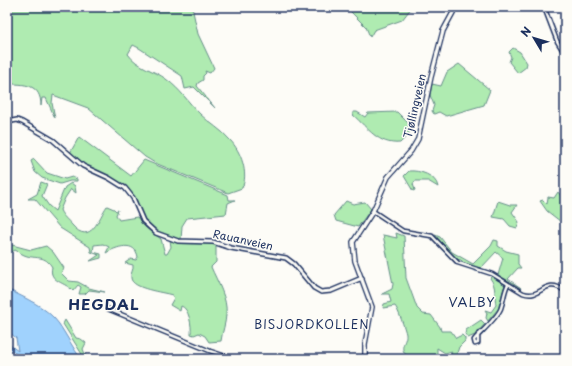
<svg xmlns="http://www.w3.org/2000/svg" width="572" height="366" font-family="'Playpen Sans',sans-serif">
<rect width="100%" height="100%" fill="#fdfcf7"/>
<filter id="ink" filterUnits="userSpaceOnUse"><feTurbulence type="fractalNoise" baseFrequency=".025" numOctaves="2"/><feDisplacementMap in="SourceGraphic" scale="8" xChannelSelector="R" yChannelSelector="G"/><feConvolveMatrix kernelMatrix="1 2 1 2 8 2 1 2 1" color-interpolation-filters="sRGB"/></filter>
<g filter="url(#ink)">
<path fill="#afebb1" stroke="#658d88" d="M 7,7 L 192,7 L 198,34 L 214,68 L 210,73 L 205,71 L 206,73 L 203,76 L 203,80 L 198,83 L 197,86 L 215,108 L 194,87 L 185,89 L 182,76 L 139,48 L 133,45 L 128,54 C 137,67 154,70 166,79 C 181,90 187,101 200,114 C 209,123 222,130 230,140 C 241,151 249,174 242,188 L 228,193 L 155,163 L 145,157 L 88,108 L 53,95 L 52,103 L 55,118 L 46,98 L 42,98 L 41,106 C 41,84 25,84 7,84 Z
M 346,7 L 412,7 L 402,20 L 374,30 L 370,37 L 366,27 Z
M 513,48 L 520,52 L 527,63 L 526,67 L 518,73 L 509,62 L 511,57 L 509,52 Z
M 459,64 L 490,90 L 484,105 L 446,116 L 439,112 L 434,114 L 432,111 L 434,105 L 430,95 L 432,84 L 441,86 L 447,72 Z
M 353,112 L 357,112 L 365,117 L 368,113 L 397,112 L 409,124 L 409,134 L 400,143 C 378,145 368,128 353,115 Z
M 79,137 L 131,176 L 144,160 L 228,195 L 229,200 L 235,200 L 228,203 L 226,214 L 187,218 L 182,226 L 181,240 L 156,232 L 143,219 L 135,199 L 128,188 L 108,176 L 86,167 L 70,153 Z
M 34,159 L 47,173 L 65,179 L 72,177 L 77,179 L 77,181 L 70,181 L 60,184 L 42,178 L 35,172 L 31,161 Z
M 409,171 C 419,170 436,175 438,187 L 428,181 L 415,181 L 413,184 L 415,190 L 413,191 L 404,176 Z
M 41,182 L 47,184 L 42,196 L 49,206 L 55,211 L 65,187 L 71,183 L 75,186 L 76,193 L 71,189 L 65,198 L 60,210 C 63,217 68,220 72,225 C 91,247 99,217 107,206 L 114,209 L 116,211 L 118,210 L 116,215 L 119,220 L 137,217 L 146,228 L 161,239 L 165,254 L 167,254 L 171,247 L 170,240 L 216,244 L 216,262 L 211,267 C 217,281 228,299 226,314 C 226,323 222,332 221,341 L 209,342 L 205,336 L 199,333 L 194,335 L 191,334 C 192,326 189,308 181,306 L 180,311 L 170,305 L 174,298 L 172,295 C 163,292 132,289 131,278 C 130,273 134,270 133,265 L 125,263 L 131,259 L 136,260 L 138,257 C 135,240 116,247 106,253 L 109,247 L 103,244 L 94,245 L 93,252 L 101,254 L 101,258 L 90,261 L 99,255 L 91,252 L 90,247 L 60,228 L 35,199 L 28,199 L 37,194 Z
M 558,192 L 565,201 L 565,225 L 547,211 L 540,201 L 543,200 L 547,204 L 548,197 L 554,198 Z
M 346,201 L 353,204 L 365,202 L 371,209 L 358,227 L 336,221 L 334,215 Z
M 498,201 L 510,205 L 517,205 L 512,212 L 519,222 L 517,228 L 510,226 L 504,219 L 493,217 Z
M 396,233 L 404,236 L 406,278 L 417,308 L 423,314 L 431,315 L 440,327 L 441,331 L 451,331 L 456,338 L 462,335 L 465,338 L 465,341 L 459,347 L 456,356 L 450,358 L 452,351 L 445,353 L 437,348 L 437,359 L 412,359 C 395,349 407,343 406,334 C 405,329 398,309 395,306 L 383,308 L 384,304 L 391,302 L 389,294 L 382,294 L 392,289 L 393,284 L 383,235 L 397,238 Z
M 435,235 L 440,237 L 452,252 L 473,264 L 491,246 L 494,240 L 498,241 L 498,246 L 506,251 L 518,254 L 518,264 L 521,268 L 518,268 L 508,279 L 521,288 L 498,275 L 503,258 L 496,252 L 481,268 L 467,266 L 461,260 L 455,259 Z
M 12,245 L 31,250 L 46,246 L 53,252 L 64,268 L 61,273 L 69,281 L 78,282 L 89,288 L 105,292 L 89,290 L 85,294 L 79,294 L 81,287 L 78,285 L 73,291 C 66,282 48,282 52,267 C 45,255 37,259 27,256 C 23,255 19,252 15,250 L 7,255 L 7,247 Z
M 492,276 L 505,285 L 498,309 L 488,321 L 486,318 L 487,313 L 485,310 L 491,312 L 496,305 C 494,296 497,287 490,278 Z
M 65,320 L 76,338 L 81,339 L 86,343 L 83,349 L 87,359 L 85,359 L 63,324 Z
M 481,320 L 485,324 L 475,335 L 468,338 L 465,334 L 466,330 Z"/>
<path fill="#a0d2fd" stroke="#6b91bd" d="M 7,289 C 25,298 47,307 59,324 C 67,336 73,348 81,359 L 22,359 L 7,346 L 7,343 L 18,351 L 16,338 L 7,330 Z"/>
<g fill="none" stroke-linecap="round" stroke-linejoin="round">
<g stroke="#1b2f5e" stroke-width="5.5">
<path id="tertiary" d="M 544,7 L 557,41 L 565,54
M 373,211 L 403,231 L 432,236 L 458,263 L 492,274 L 523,293 C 542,300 544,276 565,291
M 108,309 L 210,351 L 234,359
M 478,335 L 478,343 L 475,344 L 474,340 C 481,332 498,317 501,308 C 504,299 504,292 508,284"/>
</g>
<g stroke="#1b2f5e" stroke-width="6">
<path id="secondary" d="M 7,122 L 17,120 L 22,122 L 53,140 L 83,166 L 109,178 L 125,188 L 133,198 L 143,221 L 156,233 L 178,241 L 213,242 L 231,248 L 286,258 L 294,264 L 314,288 L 321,292 L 331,291 L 362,278"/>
</g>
<g stroke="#1b2f5e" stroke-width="6">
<path id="primary" d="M 365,359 L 365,344 L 372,307 L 355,261 L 353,242 L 373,211 L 388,177 L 411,151 L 418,139 L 431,77 L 443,31 L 456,7"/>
</g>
<use href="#tertiary" stroke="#fdfcf7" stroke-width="2.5"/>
<use href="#secondary" stroke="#fdfcf7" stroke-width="3"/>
<use href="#primary" stroke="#fdfcf7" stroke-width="3.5"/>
</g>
</g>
<g text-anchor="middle" stroke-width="3" stroke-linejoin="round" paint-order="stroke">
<g font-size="11" fill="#1b2f5e" stroke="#fdfcf7">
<text transform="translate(415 106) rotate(-77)" y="4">Tjøllingveien</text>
<text transform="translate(243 240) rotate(12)" y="4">Rauanveien</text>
</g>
<g font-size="12" letter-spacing="1" fill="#1b2f5e" stroke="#fdfcf7">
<text x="312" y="329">BISJORDKOLLEN</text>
</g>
<g font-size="13" letter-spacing="1" fill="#1b2f5e" stroke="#fdfcf7">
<text x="472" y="307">VALBY</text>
</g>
<g font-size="15" font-weight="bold" letter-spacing="1" fill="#1b2f5e" stroke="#fdfcf7">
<text x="104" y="310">HEGDAL</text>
</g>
</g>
<rect width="572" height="366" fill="none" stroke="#fdfcf7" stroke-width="24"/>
<rect x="12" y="12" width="548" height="342" fill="none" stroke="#1b2f5e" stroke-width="1.5" filter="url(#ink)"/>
<g transform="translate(534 38) rotate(308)" stroke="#fdfcf7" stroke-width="3" paint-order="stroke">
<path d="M0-3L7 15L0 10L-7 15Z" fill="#1b2f5e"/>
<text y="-6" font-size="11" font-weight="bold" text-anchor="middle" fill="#1b2f5e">N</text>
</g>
</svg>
